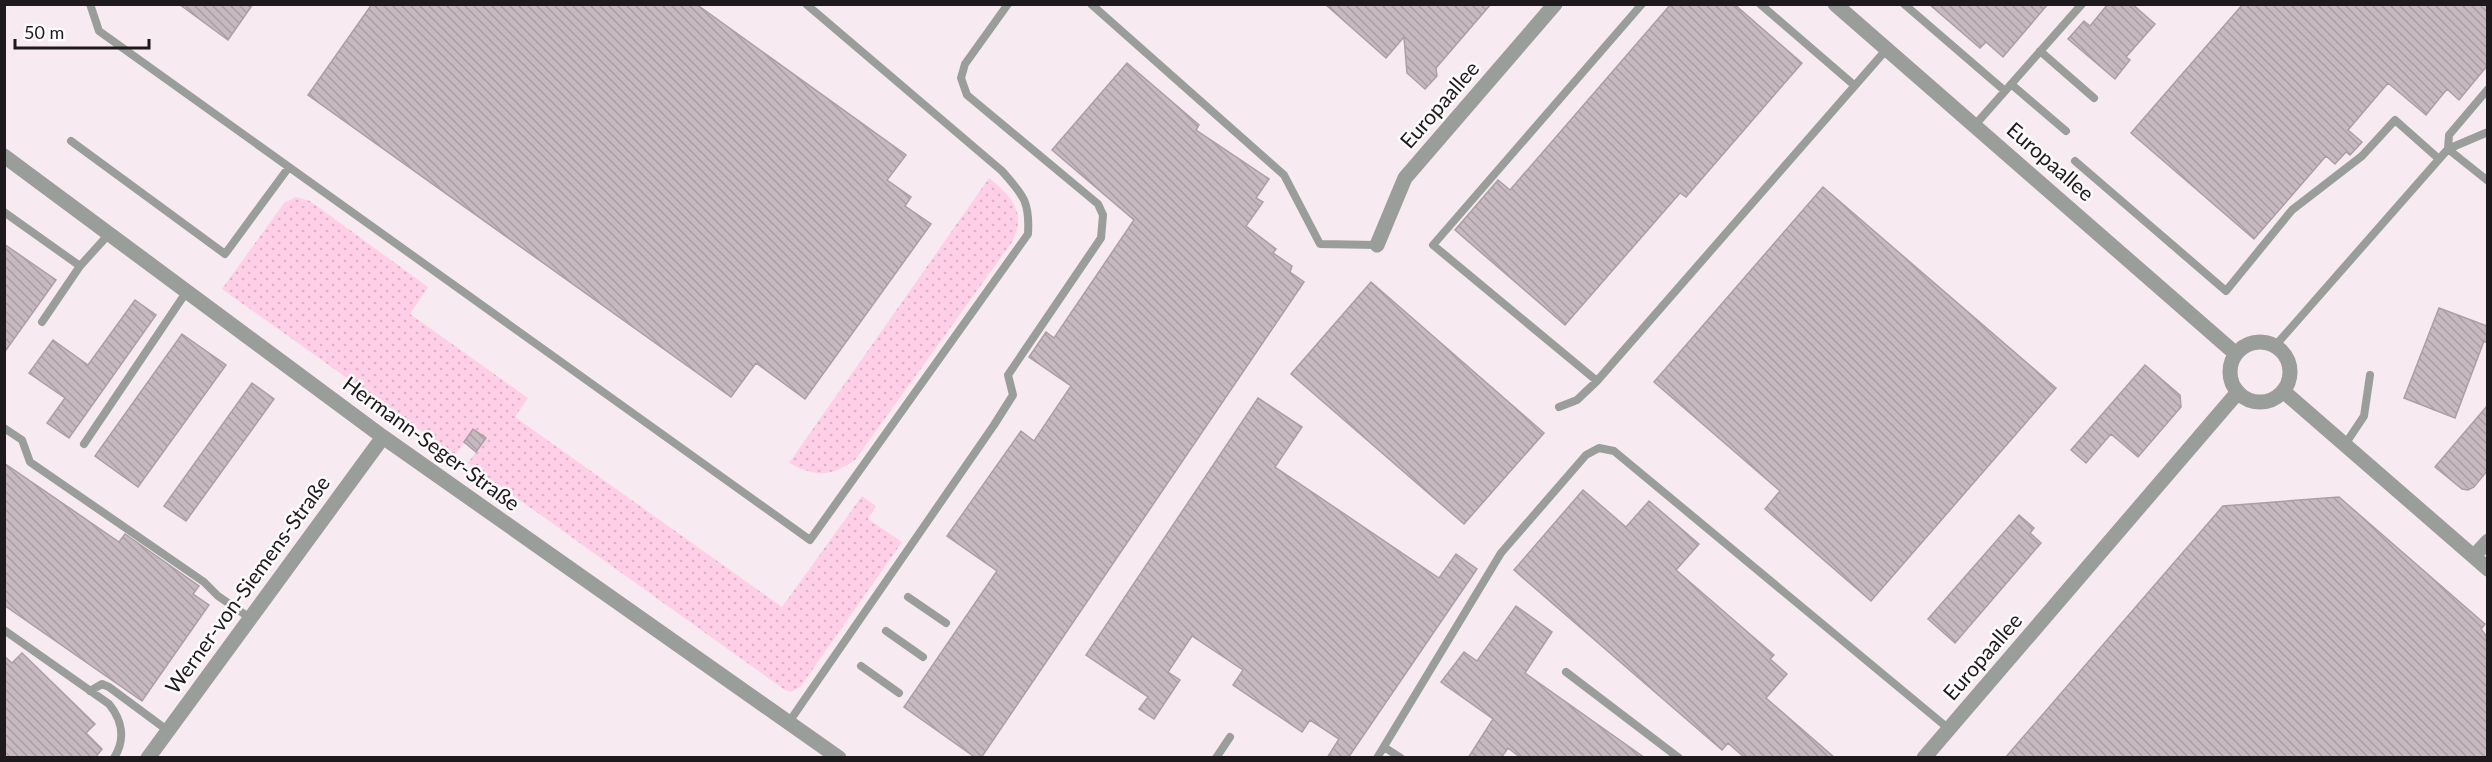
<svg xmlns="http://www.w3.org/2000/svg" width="2492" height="762" font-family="Lato,sans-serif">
<defs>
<pattern id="grass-dots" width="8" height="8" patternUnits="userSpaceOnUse" patternTransform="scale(1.5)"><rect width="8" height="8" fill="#ffcfe8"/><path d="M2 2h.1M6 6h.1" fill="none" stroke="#dab1c6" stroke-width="1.8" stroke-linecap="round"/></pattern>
<pattern id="building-back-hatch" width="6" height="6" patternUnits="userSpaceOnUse" patternTransform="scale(1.5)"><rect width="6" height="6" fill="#c6b9c0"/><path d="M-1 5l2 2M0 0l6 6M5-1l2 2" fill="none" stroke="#aa9ea4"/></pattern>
</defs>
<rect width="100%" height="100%" fill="#f7eaf1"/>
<path fill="url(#grass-dots)" d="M 989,178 C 1012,196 1027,214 1012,242 L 855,460 C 830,477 816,477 789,463 Z
M 296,197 L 310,201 L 428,287 L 410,314 L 528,398 L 515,417 L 782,607 L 862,496 L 876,506 L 868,519 L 902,542 L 801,686 L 791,692 L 785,690 L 468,463 L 486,438 L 474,429 L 455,455 L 222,289 L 284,203 Z"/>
<path fill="url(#building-back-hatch)" stroke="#ab9fa5" stroke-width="1.5" d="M 179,4 L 253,4 L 228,40 Z
M 372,4 L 696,4 L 906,155 L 887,180 L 911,197 L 905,206 L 931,224 L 805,399 L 756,363 L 731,397 L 308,95 Z
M 1325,4 L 1491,4 L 1436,68 L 1437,76 L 1425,89 L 1407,73 L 1404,37 L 1386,58 Z
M 1671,4 L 1734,4 L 1802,63 L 1686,197 L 1680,193 L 1565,325 L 1455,230 L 1498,180 L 1510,190 Z
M 1929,4 L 2048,4 L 2003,57 L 1986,42 L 1980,48 Z
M 2108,4 L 2132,4 L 2155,24 L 2126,57 L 2130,60 L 2115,79 L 2068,39 L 2084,21 L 2090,26 Z
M 2243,4 L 2487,4 L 2487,66 L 2459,100 L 2447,89 L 2426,115 L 2388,83 L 2348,130 L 2362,142 L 2350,155 L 2346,152 L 2335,164 L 2326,156 L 2254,239 L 2131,133 Z
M 1127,63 L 1199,125 L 1196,130 L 1269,179 L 1256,198 L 1263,202 L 1246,226 L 1276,249 L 1273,253 L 1292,266 L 1290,272 L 1304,282 L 981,758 L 976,758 L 904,707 L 997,571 L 947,536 L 1021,431 L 1034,441 L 1071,386 L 1029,357 L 1046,332 L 1054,338 L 1134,220 L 1052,150 Z
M 1823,187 L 2056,388 L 1871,601 L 1765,509 L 1780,491 L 1654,382 Z
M 4,244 L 56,280 L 4,353 Z
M 1371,282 L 1544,433 L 1464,524 L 1291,374 Z
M 135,300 L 156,315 L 69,438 L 47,423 L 65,398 L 29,373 L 53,340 L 88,365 Z
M 2439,308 L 2487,326 L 2487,343 L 2484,341 L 2455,418 L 2404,398 Z
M 182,334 L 226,365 L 138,487 L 95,456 Z
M 2145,365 L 2180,395 L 2181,407 L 2138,457 L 2111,434 L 2086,463 L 2071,450 Z
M 252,383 L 274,399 L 186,521 L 164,506 Z
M 1258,398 L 1302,427 L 1275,467 L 1439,578 L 1456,554 L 1477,569 L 1348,758 L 1327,758 L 1339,739 L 1310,720 L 1302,732 L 1233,685 L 1243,670 L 1192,636 L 1168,672 L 1180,680 L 1154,719 L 1139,709 L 1148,697 L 1086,655 Z
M 2487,406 L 2487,471 L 2474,487 L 2468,490 L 2462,489 L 2435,467 Z
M 473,429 L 486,438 L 476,452 L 464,442 Z
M 4,463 L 119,542 L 125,534 L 199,586 L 193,594 L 209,605 L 142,701 L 4,605 Z
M 1583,490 L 1626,527 L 1649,501 L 1699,544 L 1676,570 L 1774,655 L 1770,659 L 1787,674 L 1766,698 L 1835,758 L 1745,758 L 1728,743 L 1722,750 L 1514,570 Z
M 2339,497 L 2485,624 L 2481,629 L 2487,637 L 2487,758 L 2005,758 L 2223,506 Z
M 2019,515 L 2034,528 L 2030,533 L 2041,543 L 1955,643 L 1928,619 Z
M 1516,606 L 1552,632 L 1525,673 L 1645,758 L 1521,758 L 1508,748 L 1501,758 L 1468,758 L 1493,719 L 1441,682 L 1464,652 L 1477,661 Z
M 22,653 L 95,724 L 86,733 L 102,749 L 95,758 L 4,758 L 4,656 L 12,663 Z"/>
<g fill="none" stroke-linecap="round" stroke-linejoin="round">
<path stroke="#9a9e9a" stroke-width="8" d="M 90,4 L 99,31 L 810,540 L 1028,234 C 1030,201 1023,195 1002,171 L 806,4
M 1091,4 L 1284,175 L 1320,244 L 1377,245
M 1642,4 L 1433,245 L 1597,381 L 1886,50
M 1760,4 L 1854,85
M 1904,4 L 2005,91
M 2040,51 L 2094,98
M 2011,84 L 2066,131
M 2488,89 L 2449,135 L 2448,149 L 2488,181
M 1975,125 L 2082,4
M 71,141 L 225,254 L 289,167
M 2075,161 L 2226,291 L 2292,210 L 2362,156 L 2395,120 L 2439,159
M 4,212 L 80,266 L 42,322
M 80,266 L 109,234
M 2275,346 L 2448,149 L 2488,132
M 1559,407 L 1577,400 L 1597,381
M 4,428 L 22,440 L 30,462 L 204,582 L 218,596 L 250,618
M 84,444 L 187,291
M 2344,446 L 2364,416 L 2370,375
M 908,597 L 946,623
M 4,630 L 109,704 C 122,720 126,739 114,758
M 886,631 L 923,657
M 861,666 L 899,693
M 1566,672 L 1679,758
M 90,691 L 102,684 L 109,687 L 167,730
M 789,722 L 994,425 L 1013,395 L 1008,375 L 1101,238 L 1103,215 L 1098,204 L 967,95 L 961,78 L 965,64 L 1008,4
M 1384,747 L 1401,758
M 1216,758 L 1230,737
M 1377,758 L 1501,553 L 1586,455 L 1599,448 L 1614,451 L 1949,729"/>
<path stroke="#9a9e9a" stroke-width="15" d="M 1835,4 L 2236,354
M 4,156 L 383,437 L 839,758
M 1377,245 L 1405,178 L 1555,4
M2230 372a30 30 0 1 1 60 0a30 30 0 1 1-60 0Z
M 2283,391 L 2488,569
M 2474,556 L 2488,541
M 148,758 L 383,437
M 1924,758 L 2238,392"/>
</g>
<g text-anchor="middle" stroke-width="5" stroke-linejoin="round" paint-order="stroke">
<g font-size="21" fill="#1e191c" stroke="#fdfbfc">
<text transform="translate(1440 105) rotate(-49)" y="7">Europaallee</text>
<text transform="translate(2050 162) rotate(41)" y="7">Europaallee</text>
<text transform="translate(431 444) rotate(36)" y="7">Hermann-Seger-Straße</text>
<text transform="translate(248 585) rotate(-54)" y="7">Werner-von-Siemens-Straße</text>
<text transform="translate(1983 657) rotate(-49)" y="7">Europaallee</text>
</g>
</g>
<rect width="2492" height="762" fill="none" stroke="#1e191c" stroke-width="12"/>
<path d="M15 39v9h134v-9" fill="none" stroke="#1e191c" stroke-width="3"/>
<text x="24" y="39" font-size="18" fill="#1e191c" stroke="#fdfbfc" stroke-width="4.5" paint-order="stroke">50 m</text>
</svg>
